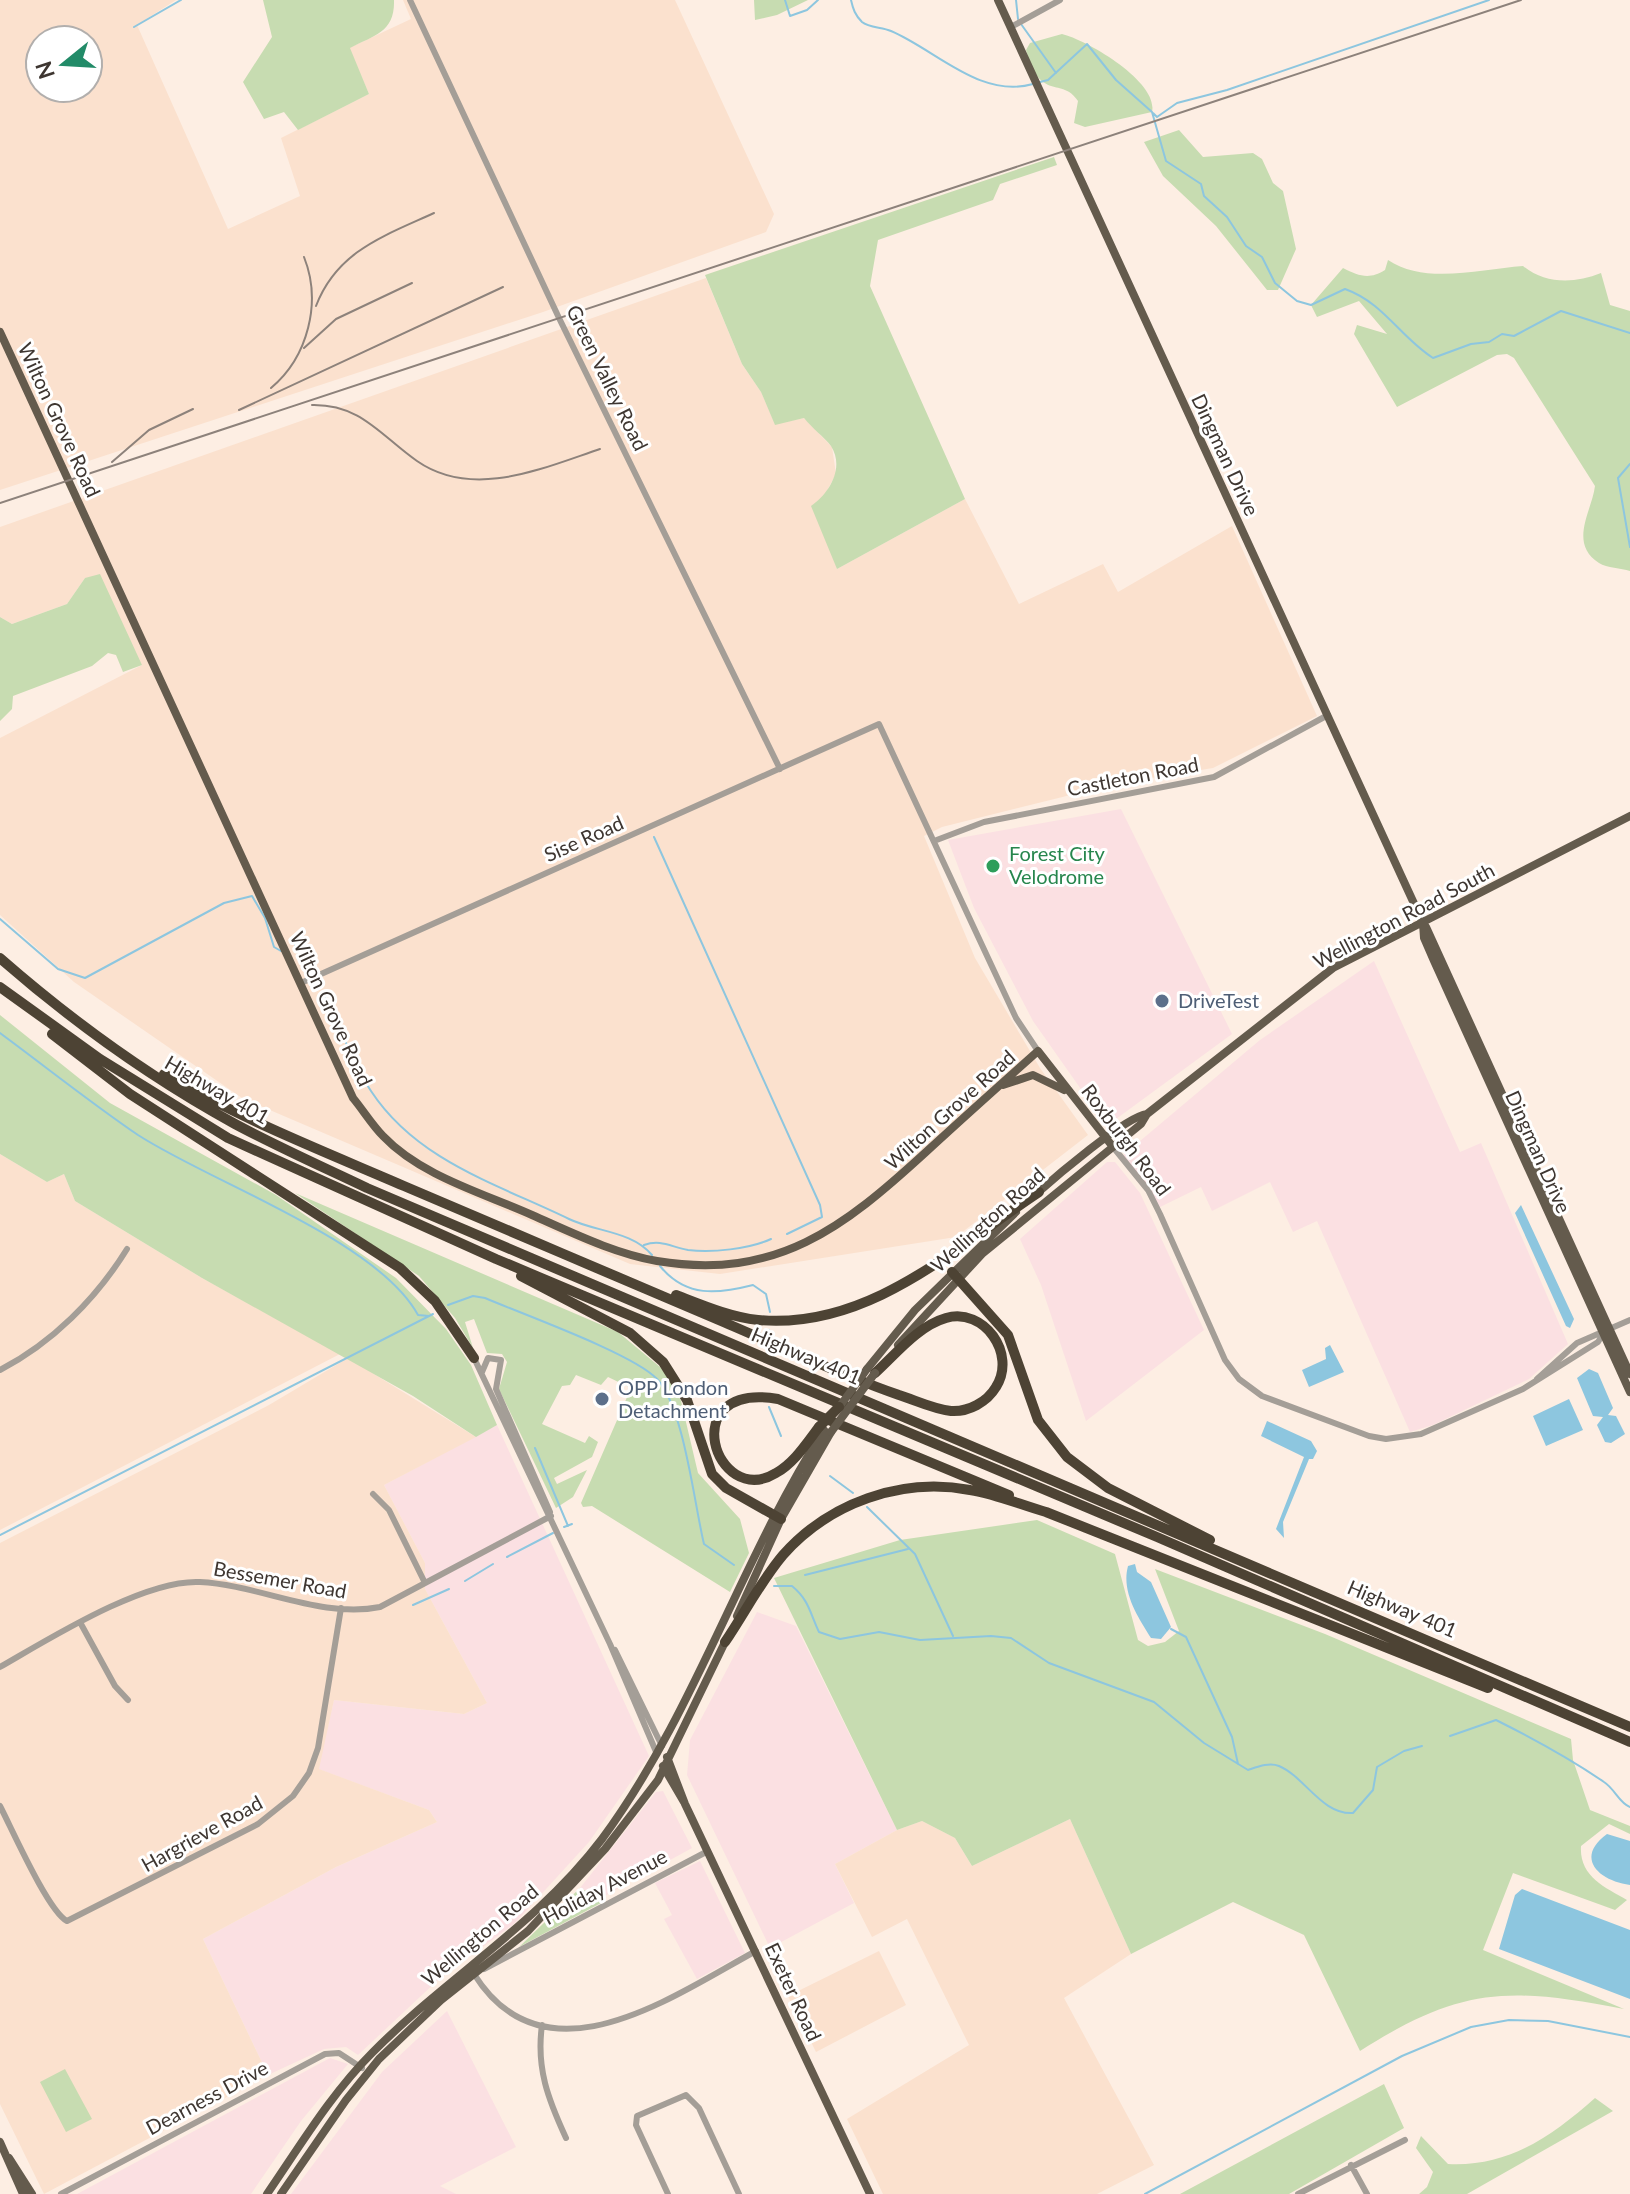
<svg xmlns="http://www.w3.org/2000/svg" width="1630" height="2194" font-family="Lato,sans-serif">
<rect width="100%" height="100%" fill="#fdeee3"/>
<path fill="#fbe0e2" d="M 1121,809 L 1232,1034 L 1116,1119 L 1097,1112 L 1033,1021 L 974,908 L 948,840 Z
M 1374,961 L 1460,1152 L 1481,1143 L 1568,1344 L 1529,1379 L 1433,1425 L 1410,1432 L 1317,1221 L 1293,1232 L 1270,1182 L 1212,1211 L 1201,1187 L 1158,1208 L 1121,1157 L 1260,1040 Z
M 1107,1162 L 1115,1162 L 1140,1193 L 1204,1330 L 1086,1421 L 1041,1285 L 1020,1239 Z
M 497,1425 L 649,1756 L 589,1842 L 515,1923 L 438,1980 L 358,2055 L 346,2047 L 324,2049 L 268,2075 L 203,1939 L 336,1867 L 437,1822 L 429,1810 L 318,1769 L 334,1700 L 464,1714 L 487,1703 L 425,1589 L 425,1563 L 384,1485 Z
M 757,1612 L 796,1626 L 897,1830 L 835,1864 L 854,1903 L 770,1948 L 687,1775 L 690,1740 Z
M 663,1791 L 692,1848 L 601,1898 L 580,1888 L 656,1792 Z
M 700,1861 L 745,1953 L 697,1979 L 664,1919 L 672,1915 L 655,1883 Z
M 447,2011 L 516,2147 L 440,2186 L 456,2194 L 291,2194 L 382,2072 Z
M 330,2058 L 348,2064 L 301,2121 L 251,2194 L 77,2194 Z"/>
<path fill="#fbe1ce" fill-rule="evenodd" d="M 0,0 L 176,0 L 137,25 L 228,229 L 300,196 L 281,138 L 369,94 L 349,48 L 411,19 L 403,0 L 675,0 L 774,214 L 766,232 L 543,312 L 0,490 ZM 40,40 L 88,40 L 88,88 L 40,88 Z
M 706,278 L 742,364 L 761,392 L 775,424 L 804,418 L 832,447 L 836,474 L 823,498 L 837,569 L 965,499 L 1019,604 L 1103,564 L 1118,592 L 1232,526 L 1317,716 L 1213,768 L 1115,784 L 942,827 L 924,836 L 975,958 L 1040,1068 L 1088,1135 L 956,1237 L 720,1274 L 630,1264 L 242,1098 L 74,982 L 0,915 L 0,738 L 142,665 L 85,578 L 67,604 L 12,624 L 0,617 L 0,527 Z
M 0,1154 L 47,1182 L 64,1174 L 75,1201 L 202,1278 L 340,1354 L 0,1530 Z
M 348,1358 L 476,1437 L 384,1485 L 425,1563 L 425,1589 L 487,1703 L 464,1714 L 334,1700 L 319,1769 L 429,1810 L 437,1822 L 336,1867 L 203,1939 L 268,2075 L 44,2194 L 0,2104 L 0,1543 L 269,1405 Z
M 1070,1819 L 1131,1954 L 1064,1998 L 1154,2165 L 1097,2194 L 883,2194 L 847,2119 L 969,2045 L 907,1919 L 872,1937 L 835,1864 L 897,1830 L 922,1821 L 955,1838 L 972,1866 Z
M 879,1951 L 906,2005 L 816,2052 L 788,1996 Z"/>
<path fill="#c7dcb1" d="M 263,0 L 394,0 C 395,32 375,35 350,48 L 369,94 L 298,130 L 284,112 L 264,119 L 243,82 L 272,37 Z
M 754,0 L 808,0 L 777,15 L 755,20 Z
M 1062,34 C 1087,40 1159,82 1152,112 L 1085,127 L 1074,123 L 1078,101 C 1062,76 1040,103 1026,50 L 1030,43 Z
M 1179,130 L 1203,157 L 1253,153 L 1262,159 L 1273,183 L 1283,191 L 1296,249 L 1278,290 L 1267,290 L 1216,226 L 1163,176 L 1144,142 Z
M 1054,157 L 1057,165 L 1000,184 L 993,200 L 878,240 L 870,286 L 965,499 L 837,569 L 811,506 C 829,494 845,468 831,446 C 824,437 812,428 804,418 L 775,425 L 761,392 L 742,364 L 705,275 Z
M 1388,260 C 1424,285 1482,269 1523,266 C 1545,284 1574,284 1601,273 L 1610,305 L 1630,311 L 1630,571 C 1621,568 1607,568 1599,563 C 1568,543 1592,511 1595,486 L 1514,358 L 1507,354 L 1497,355 L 1397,407 L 1354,334 L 1357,325 L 1387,334 L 1359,301 L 1317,317 L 1311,305 L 1343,268 C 1359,276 1369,280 1385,270 Z
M 100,574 L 142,665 L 123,672 L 116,655 L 108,653 L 92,666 L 13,696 L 12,709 L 0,721 L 0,617 L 12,624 L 67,604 L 85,578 Z
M 0,1015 L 110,1103 L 276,1195 L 396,1278 L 446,1329 L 471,1365 L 497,1425 L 476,1437 L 413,1396 L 202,1278 L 75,1201 L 64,1174 L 47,1182 L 0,1154 Z
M 295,1193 L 618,1332 L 660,1367 L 671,1381 L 681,1401 L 698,1473 L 740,1519 L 749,1553 L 730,1592 L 592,1506 L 583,1507 L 581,1503 L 631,1388 L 608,1377 L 601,1385 L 576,1375 L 570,1385 L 562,1386 L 542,1424 L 585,1443 L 589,1436 L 598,1442 L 592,1457 L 554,1478 L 557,1484 L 587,1470 L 573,1497 L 556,1508 L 499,1389 L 507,1362 L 502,1354 L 487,1353 L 474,1319 L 465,1322 L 473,1348 L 455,1318 L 419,1276 Z
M 1037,1520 L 1115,1554 L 1138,1640 L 1148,1646 L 1165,1642 L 1179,1631 L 1155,1569 L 1325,1634 L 1571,1739 L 1573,1760 L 1590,1810 L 1630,1826 L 1630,1834 L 1609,1824 L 1581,1846 C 1579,1876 1604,1887 1627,1900 L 1615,1910 L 1513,1873 L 1483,1950 L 1624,2009 C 1509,1987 1462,1986 1360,2051 L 1304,1935 L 1233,1902 L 1131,1954 L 1070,1819 L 972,1866 L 955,1838 L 922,1821 L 897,1830 L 774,1578 L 900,1540 Z
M 580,1888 L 601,1898 L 601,1903 L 519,1947 Z
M 65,2069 L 92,2119 L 66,2132 L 40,2082 Z
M 1384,2084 L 1404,2128 L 1289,2194 L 1180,2194 Z
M 1595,2098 L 1613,2111 L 1467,2194 L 1419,2194 L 1427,2187 L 1433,2172 L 1416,2148 L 1421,2136 L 1448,2164 C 1509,2167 1552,2136 1595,2098 Z"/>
<path fill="#8dc6df" d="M 1521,1205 L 1574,1319 L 1570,1328 L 1566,1326 L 1515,1213 Z
M 1330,1345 L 1344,1372 L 1309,1387 L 1302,1370 L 1326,1359 L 1325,1348 Z
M 1589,1369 L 1598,1373 L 1613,1408 L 1608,1415 L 1616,1416 L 1625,1434 L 1611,1443 L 1605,1442 L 1597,1425 L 1603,1417 L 1593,1416 L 1577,1378 Z
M 1569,1399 L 1583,1430 L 1546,1446 L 1533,1416 Z
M 1267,1421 L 1311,1441 L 1317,1451 L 1313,1459 L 1309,1459 L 1283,1522 L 1284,1538 L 1276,1529 L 1304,1457 L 1261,1436 Z
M 1135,1564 L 1137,1572 L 1151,1582 L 1171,1627 L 1161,1639 L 1151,1638 C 1138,1617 1121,1592 1128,1566 Z
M 1607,1834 L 1630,1841 L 1630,1885 C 1599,1881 1574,1858 1607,1834 Z
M 1522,1889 L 1630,1930 L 1630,1999 L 1499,1949 L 1515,1895 Z"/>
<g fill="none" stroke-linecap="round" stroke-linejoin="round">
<path stroke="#8dc6df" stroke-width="2" d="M 785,0 L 790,16 L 807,10 L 818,0
M 851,0 C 853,9 855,15 862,22 C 869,28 882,27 891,31 C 936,50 980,99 1033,84
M 1016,0 L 1018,19
M 1021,24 L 1056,73
M 134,27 L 181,0
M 1040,82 L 1048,80 L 1087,44 L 1116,80 L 1152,112 L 1166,161 L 1201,184 L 1204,196 L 1227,217 L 1246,246 L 1262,257 L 1275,283 L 1297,301 L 1311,305 L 1345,289 C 1384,303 1400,337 1433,358 L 1471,344 L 1489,342 L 1502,334 L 1514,336 L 1561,311 L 1630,333
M 1153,113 L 1157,117 L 1177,103 L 1227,90 L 1489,0
M 1630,464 L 1618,478 L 1630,547
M 654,837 L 820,1205 L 822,1217 L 787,1234
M 0,919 L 58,969 L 85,978 L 224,903 L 252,896 L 265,918 L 274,947 L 281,951
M 295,945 L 300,947 L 312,970
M 322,992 C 340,1024 351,1061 371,1091 C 417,1161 497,1184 569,1219 C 596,1232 632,1231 652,1255
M 0,1033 C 46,1067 91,1103 138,1135 C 212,1183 377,1240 418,1315 L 429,1316
M 644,1245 C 661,1239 671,1247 688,1250 C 712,1253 749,1249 771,1239
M 660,1266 C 686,1298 718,1294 753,1285 L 766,1294 L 770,1312
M 448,1305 L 473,1296 L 485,1298 C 522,1314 634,1354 657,1379 C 684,1408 694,1503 704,1544 L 734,1565
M 769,1330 L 769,1334
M 769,1407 L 781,1436
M 535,1448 L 568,1526
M 830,1476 L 853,1493
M 867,1507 L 915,1554 L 953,1636
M 564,1527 L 572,1524
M 0,1535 L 433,1314
M 507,1557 L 553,1533
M 805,1575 L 908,1549
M 465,1581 L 493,1564
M 774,1586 L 792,1586 C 809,1600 810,1613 819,1632 L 840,1639 L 879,1632 L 920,1640 L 991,1636 L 1011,1638 L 1049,1663 L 1154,1702 L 1204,1743 L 1248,1770 C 1257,1767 1269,1762 1279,1766 C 1305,1777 1322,1815 1353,1813 L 1373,1790 L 1377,1767 L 1404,1751 L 1422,1746
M 413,1605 L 449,1589
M 1171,1629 L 1186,1637 L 1232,1737 L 1238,1764
M 1450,1736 L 1496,1720 C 1534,1739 1569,1758 1604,1782 C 1615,1789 1619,1803 1630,1807
M 1145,2194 L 1402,2056 L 1471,2027 L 1509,2020 L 1548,2021 L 1630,2037"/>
<path stroke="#a49e97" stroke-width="6" d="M 410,0 L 559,318 L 780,769
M 1011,27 L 1060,0
M 934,841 L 984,822 L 1214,777 L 1328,715
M 301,983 L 879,724 L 1016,1018 L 1038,1051
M 1113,1147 L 1148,1190 L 1160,1214 L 1225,1360 L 1239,1379 L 1262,1396 L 1369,1436 L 1386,1439 L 1421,1434 L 1523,1389 L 1598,1342 L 1603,1334
M 474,1358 L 610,1644 L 657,1754
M 0,1370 C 52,1343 96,1299 127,1249
M 482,1372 L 488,1358 L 501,1360 L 496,1389 L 550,1512
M 1537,1379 L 1577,1343 L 1630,1320
M 373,1494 L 389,1510 L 425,1583
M 81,1624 L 115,1686 L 128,1700
M 615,1650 L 662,1746
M 0,1667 C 49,1639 144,1579 200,1582 C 259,1585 322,1619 380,1607 L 551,1516
M 0,1806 C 12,1829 48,1911 67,1921 L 258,1824 L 293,1796 L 309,1773 L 318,1748 L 341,1608
M 484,1969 L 708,1851
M 474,1974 C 545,2088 673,1996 756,1951
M 542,2025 C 536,2068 548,2099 566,2138
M 1351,2165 L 1367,2194
M 61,2194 L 325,2054 L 339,2053 L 362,2068
M 668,2194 L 636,2125 L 637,2116 L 686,2095 L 699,2108 L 739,2194
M 1298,2194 L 1405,2140"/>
<path stroke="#645b4d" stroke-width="8" d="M 998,0 L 1423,923 L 1424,938 L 1434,961 L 1630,1392
M 0,332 L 353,1098 C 363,1110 372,1125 383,1136 C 421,1176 483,1193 532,1215 C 573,1233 613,1253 657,1261 C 777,1281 844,1227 926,1152 C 963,1118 1001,1084 1038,1051 L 1113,1147
M 1426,927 L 1630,1374
M 1003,1085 L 1033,1075 L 1064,1090
M 1035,1195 C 1054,1178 1125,1117 1147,1114
M 898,1345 L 982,1254 L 1141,1124 L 1147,1114 L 1333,968 L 1630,816
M 867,1369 L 915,1310 L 1016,1212
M 737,1616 L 781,1519 L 831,1432
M 667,1757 L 685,1804 L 870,2194
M 663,1766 L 684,1802
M 0,2142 L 23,2194
M 9,2158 L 32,2194
M 267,2194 C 300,2146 331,2094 372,2053 C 446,1978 538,1924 602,1839 C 695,1713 740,1561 824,1430
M 281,2194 L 346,2100 L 379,2059 L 441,2000 L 528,1931 L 605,1849 L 658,1780 L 726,1640"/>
<path stroke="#4d4334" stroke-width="10" d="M 0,958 C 72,1021 151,1078 235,1124 C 278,1147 323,1167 367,1188 L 1630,1727
M 0,987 L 100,1059 L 228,1138 L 496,1259 L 1157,1537 L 1630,1742
M 52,1034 L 130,1094 L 400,1268 L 435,1301 L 474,1358
M 164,1074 C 241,1119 323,1151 404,1186 C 510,1231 615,1276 721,1321 C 780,1346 838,1374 899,1395 C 915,1400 933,1409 951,1411 C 969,1412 987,1402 996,1387 C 1017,1354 984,1307 946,1318 C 918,1326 896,1354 875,1373
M 952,1272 L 1008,1335 L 1038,1420 L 1067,1457 L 1108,1488 L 1210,1540
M 521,1276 L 630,1333 L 663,1362 L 687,1400 L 712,1474 L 726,1488 L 781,1519
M 676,1295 C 702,1305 730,1317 758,1320 C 868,1330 953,1249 1039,1192
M 819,1427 C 806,1444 794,1463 776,1473 C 715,1510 674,1381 778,1399 L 1009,1495
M 725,1642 C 744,1614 761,1581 783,1555 C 829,1503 901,1477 970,1490 C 996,1494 1021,1505 1046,1512 L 1488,1688"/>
<path stroke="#8d827b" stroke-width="2" d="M 316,306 C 337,251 384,236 434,213
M 304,348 L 336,319 L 412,283
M 271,388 C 308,357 322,302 304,257
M 312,405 C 361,404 381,436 417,461 C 473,500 543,468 600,449
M 239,410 L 503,287
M 112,462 L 149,430 L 193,409
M 0,503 L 1521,0"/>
<path stroke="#645b4d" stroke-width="8" d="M 837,1410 L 867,1369
M 831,1432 L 875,1373"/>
<path stroke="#4d4334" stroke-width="10" d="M 819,1427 L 839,1407"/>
</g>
<circle fill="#2e9e5b" stroke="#fff" stroke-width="3" cx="993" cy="866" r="8"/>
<g fill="#5c6f8a" stroke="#fff" stroke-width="3">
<circle cx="1162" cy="1001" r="8"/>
<circle cx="602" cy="1399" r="8"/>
</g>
<g text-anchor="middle" stroke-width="6" stroke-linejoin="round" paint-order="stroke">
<g font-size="20" fill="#3e3631" stroke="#fff">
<text transform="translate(607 378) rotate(64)" y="7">Green Valley Road</text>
<text transform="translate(59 420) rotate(65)" y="7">Wilton Grove Road</text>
<text transform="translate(1225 455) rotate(65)" y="7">Dingman Drive</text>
<text transform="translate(1133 777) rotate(-11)" y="7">Castleton Road</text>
<text transform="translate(584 839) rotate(-24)" y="7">Sise Road</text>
<text transform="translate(1404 916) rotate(-28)" y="7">Wellington Road South</text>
<text transform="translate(331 1009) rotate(65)" y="7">Wilton Grove Road</text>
<text transform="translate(217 1090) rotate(30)" y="7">Highway 401</text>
<text transform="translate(950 1110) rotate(-42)" y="7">Wilton Grove Road</text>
<text transform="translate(1126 1140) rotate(53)" y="7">Roxburgh Road</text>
<text transform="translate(1538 1152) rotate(66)" y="7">Dingman Drive</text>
<text transform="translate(988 1220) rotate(-42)" y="7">Wellington Road</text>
<text transform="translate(806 1356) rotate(23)" y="7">Highway 401</text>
<text transform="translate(280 1580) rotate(10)" y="7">Bessemer Road</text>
<text transform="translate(1402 1609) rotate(23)" y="7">Highway 401</text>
<text transform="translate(202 1834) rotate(-29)" y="7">Hargrieve Road</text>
<text transform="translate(605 1887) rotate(-28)" y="7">Holiday Avenue</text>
<text transform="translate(480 1935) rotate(-40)" y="7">Wellington Road</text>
<text transform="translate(793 1992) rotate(65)" y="7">Exeter Road</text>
<text transform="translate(207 2098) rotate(-28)" y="7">Dearness Drive</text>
</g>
<g font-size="20" fill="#27864d" stroke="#fff" text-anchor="start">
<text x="1009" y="861">Forest City<tspan x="1009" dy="23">Velodrome</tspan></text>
</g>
<g font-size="20" fill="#4e5e75" stroke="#fff" text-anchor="start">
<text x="1178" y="1008">DriveTest</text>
<text x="618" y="1395">OPP London<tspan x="618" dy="23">Detachment</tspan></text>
</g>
</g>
<g transform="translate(64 64) rotate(252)"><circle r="38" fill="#ffffff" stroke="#b2afad" stroke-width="2"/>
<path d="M0-6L14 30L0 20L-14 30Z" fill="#228b68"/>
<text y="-12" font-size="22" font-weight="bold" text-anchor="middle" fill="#3e3631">N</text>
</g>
</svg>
